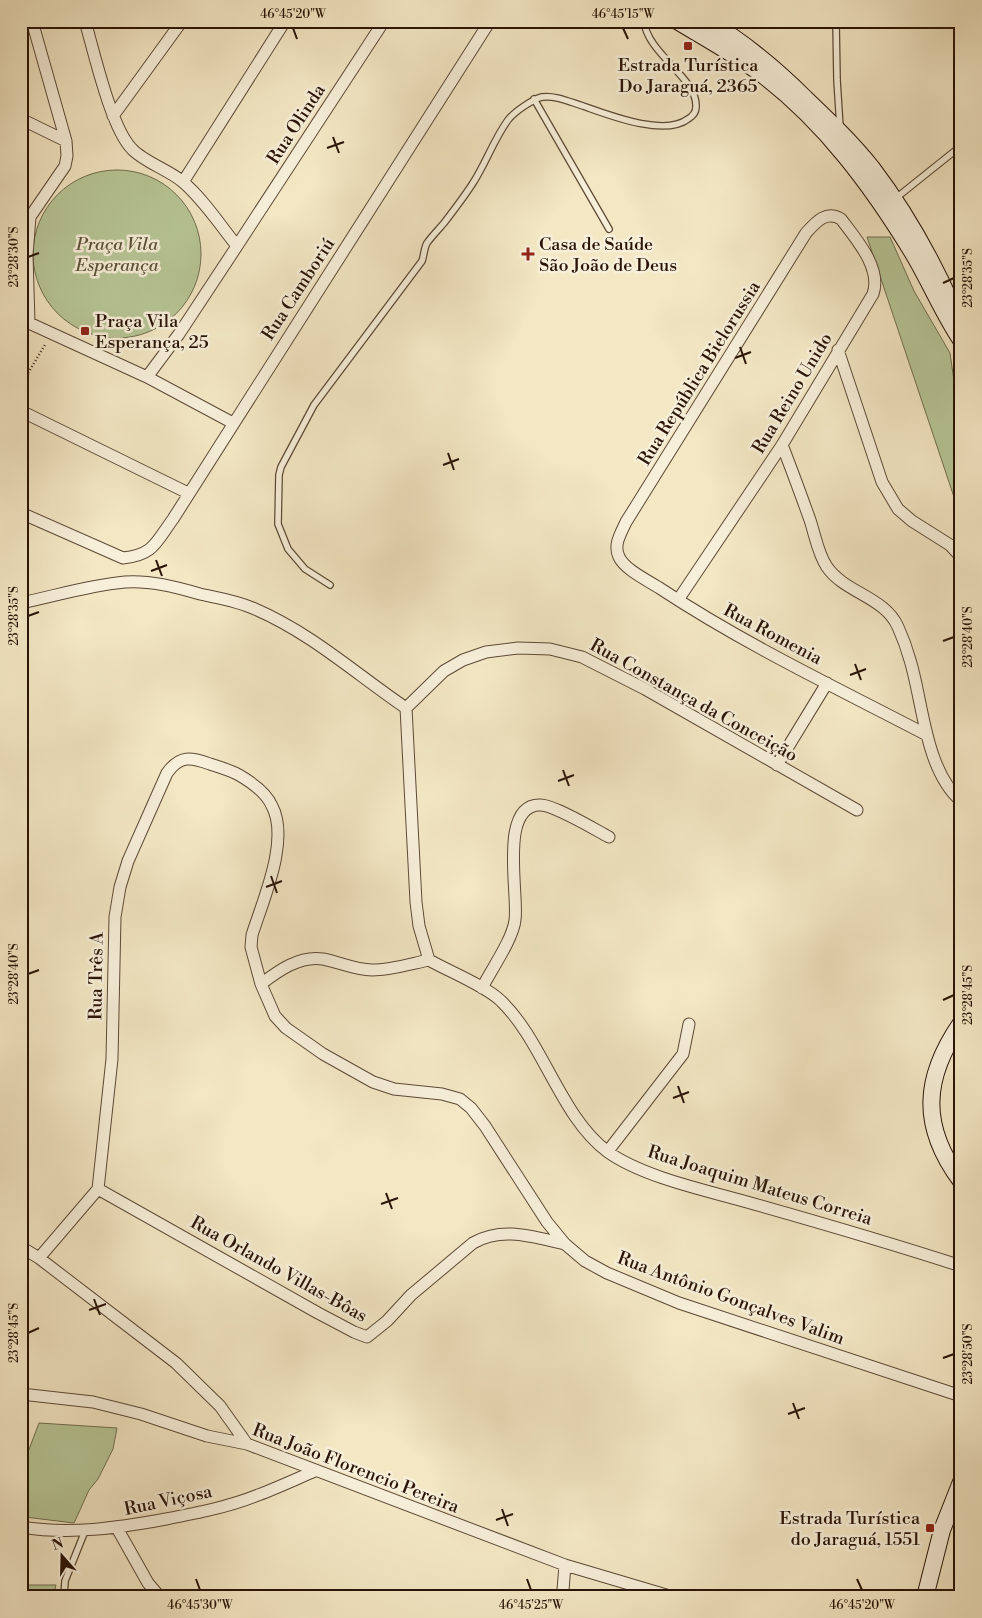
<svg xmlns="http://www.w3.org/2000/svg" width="982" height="1618" font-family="'Libre Bodoni',serif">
<rect width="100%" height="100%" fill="#f3e7c4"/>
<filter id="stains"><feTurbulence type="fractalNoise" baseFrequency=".004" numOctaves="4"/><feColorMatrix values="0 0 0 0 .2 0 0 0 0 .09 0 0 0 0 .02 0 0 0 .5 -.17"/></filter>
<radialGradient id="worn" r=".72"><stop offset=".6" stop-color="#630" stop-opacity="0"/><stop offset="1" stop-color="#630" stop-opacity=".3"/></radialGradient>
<path fill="#b7c697" stroke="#706d4f" d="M33 254a84 84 0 1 1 168 0a84 84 0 1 1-168 0Z
M 867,237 L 890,237 L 914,291 L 950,353 L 957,402 L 961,414 L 961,518 Z
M 39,1423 L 117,1428 L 113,1449 L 98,1479 L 89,1490 L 74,1523 L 25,1517 L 21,1515 L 21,1460 L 25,1460 Z
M 21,1585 L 56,1585 L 53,1597 L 21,1597 Z"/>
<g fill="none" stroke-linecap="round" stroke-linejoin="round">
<g stroke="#5c4936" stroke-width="8">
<path id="lane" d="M 836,21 L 837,80 L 840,127
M 534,99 L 609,229
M 896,198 L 961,146
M 330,585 L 305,569 L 288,549 L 278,524 L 279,475 L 281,467 L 314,405 L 422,261 C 424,256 424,248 427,243 C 432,236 439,229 444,223 C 454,210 464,197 473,183 C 486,163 494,139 508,120 C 514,112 533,99 542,97 C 555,95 570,102 583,106 C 609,115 664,137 688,119 C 693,116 696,112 696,107 C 698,78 647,54 644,21
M 64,1597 L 65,1581 L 85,1531"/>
</g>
<g stroke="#5c4936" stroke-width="13">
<path id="street" d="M 32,21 L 66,141 L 67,156 L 65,166 L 30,217 L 27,255 L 29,323 L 147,377 L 179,334 L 237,246 C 220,225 204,200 183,182 C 169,170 144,162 132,149 C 111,128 94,52 85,21
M 113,116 L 182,21
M 21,119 L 66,141
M 183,182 L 285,21
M 237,246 L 384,21
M 838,350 L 882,482 L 898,509 L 912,521 L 950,545 L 961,557
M 147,377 L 233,423
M 21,411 L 188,493
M 782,445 C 792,470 801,495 810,520 C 815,535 818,554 827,567 C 845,593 885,597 898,627 C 903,638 907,649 910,660 C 923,702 925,770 961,801
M 21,513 L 123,558 C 154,555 156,542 173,519 L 490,21
M 678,600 L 782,445 L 873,294 C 882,268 856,239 841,219 C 826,210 816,222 806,233 L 626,522 C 621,533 613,545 619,557 C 625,570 649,581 661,589 C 746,645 837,688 927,735
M 21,603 C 55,596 90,585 125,582 C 149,580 176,587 200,594 C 218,598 238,601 255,609 C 311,633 356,674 406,708
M 406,708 L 444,671 L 463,660 L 486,652 L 518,648 L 550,649 L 582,657 L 645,689 L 857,810
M 406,708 L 416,902 L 419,926 L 429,960
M 777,765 L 827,683
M 261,984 C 278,971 300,955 323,959 C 339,962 355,970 372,970 C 391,970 410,964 429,960 C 448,971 486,986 501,1001 C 543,1041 561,1118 608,1152 C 643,1177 705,1190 747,1202 C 818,1222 890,1243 961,1266
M 482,988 C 491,970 513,939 515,920 C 519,895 498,803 541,805 C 556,806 594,829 609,837
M 608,1151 L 683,1054 L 689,1024
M 98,1189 L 112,1059 L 115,917 L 120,887 L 128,861 L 167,773 C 180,755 191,757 210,764 C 219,767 230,770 239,775 C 251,782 266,792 272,806 C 290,840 263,900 252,935 L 251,947 L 261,984 L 275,1016 L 286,1028 L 323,1054 L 373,1082 L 394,1089 L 442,1094 L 460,1099 L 471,1108 L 485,1126 L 547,1222 L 565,1244 L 585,1261 L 607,1273 L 679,1303 L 961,1396
M 98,1189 L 318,1313 L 354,1332 L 367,1337 L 387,1321 L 411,1295 L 473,1243 C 503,1226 533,1237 565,1244
M 21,1247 L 39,1258 L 176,1363 L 220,1406 L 247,1444
M 39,1258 L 98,1189
M 21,1394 L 93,1402 L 141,1414 L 207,1436 L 247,1444 L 565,1565 L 673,1597
M 21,1527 C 70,1535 117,1528 166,1519 C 197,1513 228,1507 258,1495 C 277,1488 296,1479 315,1471
M 117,1528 L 148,1583 L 160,1597
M 559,1597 L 563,1590 L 565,1565"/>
</g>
<g stroke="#291407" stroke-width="18">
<path id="secondary" d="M 677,21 C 707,39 737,55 764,76 C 825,123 871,185 911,250 C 929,279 942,312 961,340
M 708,21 C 745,43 776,69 806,99 C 829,121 852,143 872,168 C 904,210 930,256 952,305
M 961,1023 C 923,1078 920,1126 961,1181
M 925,1597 L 942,1530 L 961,1482"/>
</g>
<path stroke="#291407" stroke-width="2.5" stroke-dasharray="1 2.5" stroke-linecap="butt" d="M 21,385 L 46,343"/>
<use href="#lane" stroke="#f7efd9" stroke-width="5.5"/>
<use href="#street" stroke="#f7efd9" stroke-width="11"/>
<use href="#secondary" stroke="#f7efd9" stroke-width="16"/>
</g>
<path fill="none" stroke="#291407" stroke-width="2" d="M 293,28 L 297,39M 623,28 L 628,39M 333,137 L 339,153M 327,148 L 344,142M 28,257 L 39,253M 943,283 L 954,278M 740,347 L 746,364M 735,358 L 751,352M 448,453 L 454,470M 443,465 L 459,459M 156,560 L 162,576M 151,571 L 167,565M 28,616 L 39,612M 943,641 L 954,637M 855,664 L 861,680M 850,675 L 866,669M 563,770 L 569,786M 558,781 L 574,775M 271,876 L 277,893M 266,887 L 282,881M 28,974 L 39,970M 943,1000 L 954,995M 678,1086 L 684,1103M 673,1098 L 689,1092M 386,1193 L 392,1209M 381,1204 L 398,1198M 94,1299 L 100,1315M 89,1310 L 106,1304M 28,1333 L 39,1328M 943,1358 L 954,1354M 793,1403 L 799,1419M 788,1414 L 805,1408M 502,1509 L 508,1526M 496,1520 L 513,1514M 196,1579 L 200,1590M 527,1579 L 531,1590M 857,1579 L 862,1590"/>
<g fill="#8f2418" stroke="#f7efd9" stroke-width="2">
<rect x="683" y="41" width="10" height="10" rx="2.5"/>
<path d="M525.5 246.5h5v5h5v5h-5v5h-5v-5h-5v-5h5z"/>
<rect x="80" y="326" width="10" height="10" rx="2.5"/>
<rect x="925" y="1523" width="10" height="10" rx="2.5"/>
</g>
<g text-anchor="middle" stroke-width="5" stroke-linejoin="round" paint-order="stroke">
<g font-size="18" fill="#291407" stroke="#f7efd9" text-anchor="start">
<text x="688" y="71" text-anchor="middle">Estrada Turística<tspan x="688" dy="21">Do Jaraguá, 2365</tspan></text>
<text x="539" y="250">Casa de Saúde<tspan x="539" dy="21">São João de Deus</tspan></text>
<text x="95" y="327">Praça Vila<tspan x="95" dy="21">Esperança, 25</tspan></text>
<text x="920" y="1524" text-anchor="end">Estrada Turística<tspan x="920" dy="21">do Jaraguá, 1551</tspan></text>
</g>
<g font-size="18" fill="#291407" stroke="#f7efd9">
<text transform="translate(296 124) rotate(-57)" y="6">Rua Olinda</text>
<text transform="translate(298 289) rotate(-57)" y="6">Rua Camboriú</text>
<text transform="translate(699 373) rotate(-58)" y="6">Rua República Bielorussia</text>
<text transform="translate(792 393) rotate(-59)" y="6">Rua Reino Unido</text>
<text transform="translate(773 634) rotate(28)" y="6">Rua Romenia</text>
<text transform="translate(694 700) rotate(29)" y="6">Rua Constança da Conceição</text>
<text transform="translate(96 976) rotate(-89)" y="6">Rua Três A</text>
<text transform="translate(760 1185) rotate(17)" y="6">Rua Joaquim Mateus Correia</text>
<text transform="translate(279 1269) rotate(29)" y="6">Rua Orlando Villas-Bôas</text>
<text transform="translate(731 1298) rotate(20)" y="6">Rua Antônio Gonçalves Valim</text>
<text transform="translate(356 1468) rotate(21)" y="6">Rua João Florencio Pereira</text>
<text transform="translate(168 1500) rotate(-12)" y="6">Rua Viçosa</text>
</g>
<g font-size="18" font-style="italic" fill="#5b5239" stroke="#f7efd9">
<text x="117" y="250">Praça Vila<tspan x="117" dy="21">Esperança</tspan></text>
</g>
</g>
<rect width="982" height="1618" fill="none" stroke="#f3e7c4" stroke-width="55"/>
<g transform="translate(62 1556) rotate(340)" stroke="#f7efd9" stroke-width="4" paint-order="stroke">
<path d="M0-4L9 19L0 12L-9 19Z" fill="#291407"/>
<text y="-8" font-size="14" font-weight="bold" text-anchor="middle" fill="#291407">N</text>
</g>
<rect x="28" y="28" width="926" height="1562" fill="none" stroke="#291407" stroke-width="2"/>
<g font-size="12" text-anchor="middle" fill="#291407">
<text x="293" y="18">46°45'20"W</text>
<text x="623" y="18">46°45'15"W</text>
<text transform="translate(14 257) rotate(-90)" y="4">23°28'30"S</text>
<text transform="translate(968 278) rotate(-90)" y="4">23°28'35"S</text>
<text transform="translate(14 616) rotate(-90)" y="4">23°28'35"S</text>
<text transform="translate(968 637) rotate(-90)" y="4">23°28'40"S</text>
<text transform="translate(14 974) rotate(-90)" y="4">23°28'40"S</text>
<text transform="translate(968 995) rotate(-90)" y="4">23°28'45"S</text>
<text transform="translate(14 1333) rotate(-90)" y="4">23°28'45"S</text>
<text transform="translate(968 1354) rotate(-90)" y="4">23°28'50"S</text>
<text x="200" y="1609">46°45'30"W</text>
<text x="531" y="1609">46°45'25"W</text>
<text x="862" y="1609">46°45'20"W</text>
</g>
<rect width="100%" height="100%" filter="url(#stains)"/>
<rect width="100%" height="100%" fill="url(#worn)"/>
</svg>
